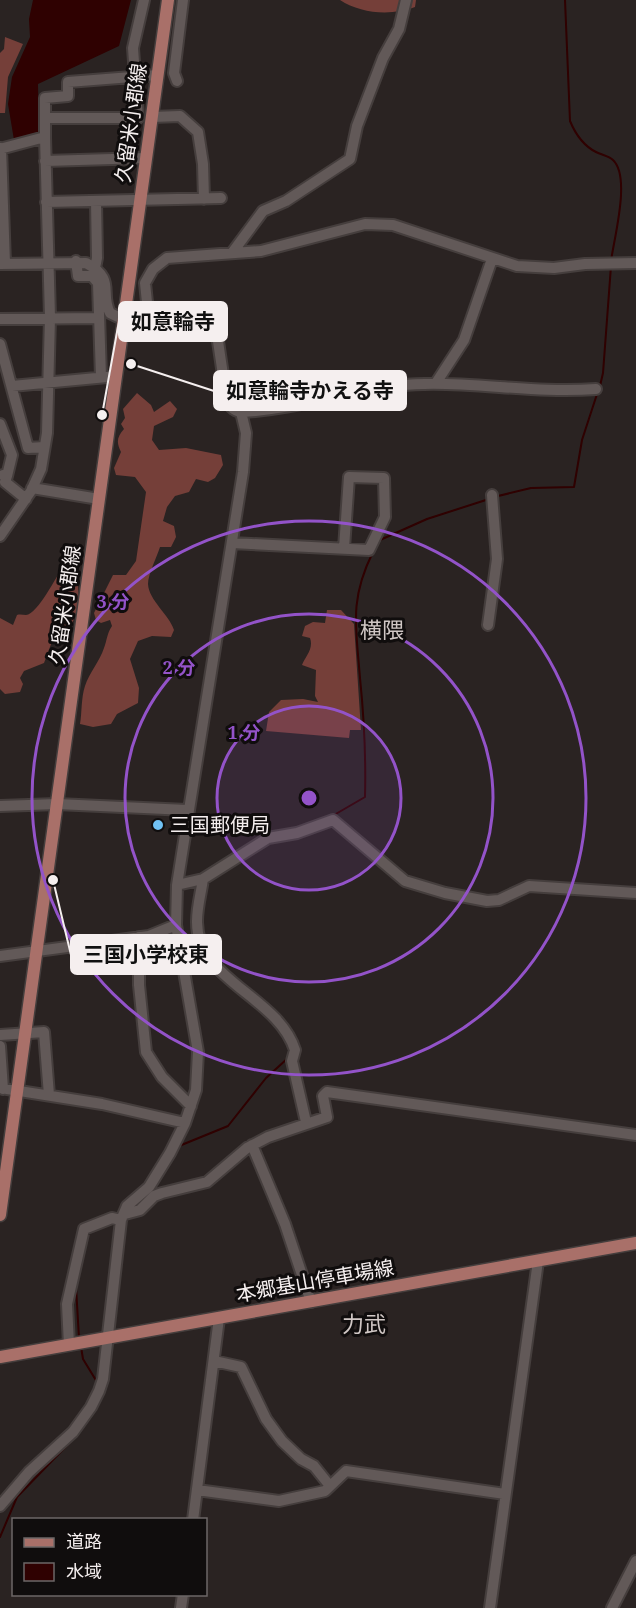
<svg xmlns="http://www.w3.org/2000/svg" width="636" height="1608" font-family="'Noto Serif','Noto Sans JP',serif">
<rect width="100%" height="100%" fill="#2a2322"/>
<path fill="#753f39" d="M 340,0 L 416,0 L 415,7 C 392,16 361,14 340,0 Z
M 5,37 L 23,44 L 8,77 L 5,113 L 0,113 L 0,53 L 4,49 Z
M 137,393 L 151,405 L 154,412 L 170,401 L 177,409 L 173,417 L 154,426 L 152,440 L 159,450 L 186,448 L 221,455 L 223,465 L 215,478 L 208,482 L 196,479 L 189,492 L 175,496 L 167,507 L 163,521 L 174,526 L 176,537 L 171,547 L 160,547 C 157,557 148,574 148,584 C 149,601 169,614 174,630 L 171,637 L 152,636 L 138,641 L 130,659 L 139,688 L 138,703 L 117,714 L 111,724 L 93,727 L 80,724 C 82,712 81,698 85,686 C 89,673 100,661 104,648 C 107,640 107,633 112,626 L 110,620 L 101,623 L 96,620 L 94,613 L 113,575 L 126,575 L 136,561 L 146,492 L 135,477 L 116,475 L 114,468 L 121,452 C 116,442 117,437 124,429 L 121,424 L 125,418 L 123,409 Z
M 64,566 L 77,568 L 79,602 L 74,619 L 70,628 L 53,639 L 44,663 L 24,671 L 20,678 L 23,684 L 20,692 L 5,694 L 0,689 L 0,618 L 13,625 L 17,615 C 20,614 23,615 26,615 C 38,614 56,576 64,566 Z
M 327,610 L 341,610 L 354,624 L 361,730 L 350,730 L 349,738 L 266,731 L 269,712 L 281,700 L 303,699 L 318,702 L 315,696 L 316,670 L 302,665 C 305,657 314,649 310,638 L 302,636 L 305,626 L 313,622 L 325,623 Z"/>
<path fill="#2f0101" d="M 33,0 L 131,0 L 119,46 L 38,84 L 39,134 L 14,140 L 8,104 L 12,77 L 30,37 L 29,19 Z"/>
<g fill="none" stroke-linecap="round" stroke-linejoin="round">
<path stroke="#2f0101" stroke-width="2" d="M 565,0 L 570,121 C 575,133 584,146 596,152 C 602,155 609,156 613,160 C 631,177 614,238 611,261
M 600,386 L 603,373 L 611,266
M 494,497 L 531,488 L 574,487 L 582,440 L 598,391
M 380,540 L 427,519 L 489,499
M 334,815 L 365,797 C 366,757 364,717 360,678 C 356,627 349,600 373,552
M 207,962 L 214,971
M 179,1146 L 228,1126 L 266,1078 L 288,1058
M 76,1287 L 79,1338
M 81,1347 L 83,1359 L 97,1382
M 0,1537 L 17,1497 L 77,1435"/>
<g stroke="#453e3d" stroke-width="14">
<path id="minor" d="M 177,81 L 174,73 L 183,0
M 152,117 L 180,116 L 198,132 L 203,164 L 204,199
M 45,118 L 138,118 L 133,48 L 144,0
M 1,148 L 5,264
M 0,149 L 45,137 L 45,98 L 68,96 L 68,82 L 157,75
M 45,161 L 146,158
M 46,202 L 221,198
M 232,253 L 263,211 L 286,201 L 350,159 L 357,126 L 383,58 L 399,29 L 406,0
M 76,261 L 78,276 L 92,276 L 98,283 L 101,377
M 0,264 L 86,263 C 117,280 99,292 110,313 C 123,320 139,326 148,312 L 145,283 L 153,269 L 167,258 L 261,251 L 365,224 L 393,225 L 517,266 L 554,268 L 585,264 L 636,263
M 95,268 L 97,258 L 96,201
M 0,319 L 99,318
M 215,321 L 227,402 C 230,407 236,412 242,412 C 284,410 326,398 368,390 C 443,374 520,395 596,389
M 0,344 L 28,448 L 44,447
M 436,383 L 464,340 L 492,259
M 12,386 L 107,377
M 0,424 L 12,455 L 7,476
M 3,475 L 7,476 L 5,482 L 26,499
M 32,488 L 99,499
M 0,536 L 31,491 L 41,469 L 47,433 L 50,317 L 45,137
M 232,543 L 369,550 L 385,517 L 384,478 L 349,477 L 344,548
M 488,625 L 497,559 L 492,495
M 0,806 L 57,804 L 187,810
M 203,879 C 201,893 197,907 197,921 C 196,980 278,996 295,1050 L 292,1061 L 306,1122
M 177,885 L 203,879 L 268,838 L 297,833 L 333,820 L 405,881 L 445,893 L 487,901 L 499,900 L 529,886 L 636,893
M 139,937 L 139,985 L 146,1052 L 162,1077 L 191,1106
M 0,956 L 149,936 L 176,925
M 0,1035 L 44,1032 L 49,1095
M 0,1046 L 3,1089
M 0,1088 L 102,1104 L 185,1123
M 252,1145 L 285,1224 L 311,1302
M 125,1214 L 140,1210 L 154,1196 L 162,1193 L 207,1182 L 247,1148 L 268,1137 L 327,1117 L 323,1096 L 327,1092 L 636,1135
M 69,1345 L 67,1304 L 84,1229 L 112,1218 L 121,1220
M 214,1361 L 241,1367 L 266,1419 L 282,1441 L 301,1459 L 314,1466 L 330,1486
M 197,1490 L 279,1501 L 325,1491 L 346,1471 L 505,1494
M 0,1506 L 29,1472 L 73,1432 L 91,1407 L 99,1391 L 103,1379 L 121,1220 L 127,1206 L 149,1187 L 170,1153 L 185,1123 L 196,1090 L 198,1052 L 176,925 L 177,885 L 243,472 L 246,433 L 241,412
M 193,1520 L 219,1318
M 181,1608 L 183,1594
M 490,1608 L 538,1261
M 612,1608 L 636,1561"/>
</g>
<g stroke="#453e3d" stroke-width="15">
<path id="major" d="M 0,1215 L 168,0
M 0,1357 L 636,1243"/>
</g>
<use href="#minor" stroke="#625958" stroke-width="10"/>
<use href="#major" stroke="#a97069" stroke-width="12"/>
</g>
<circle cx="309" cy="798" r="92" fill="#9353c9" fill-opacity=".12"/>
<g fill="none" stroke="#9353c9" stroke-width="3">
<circle cx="309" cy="798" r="92"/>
<circle cx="309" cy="798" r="184"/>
<circle cx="309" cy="798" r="277"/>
</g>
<circle fill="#70c1f4" stroke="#100d0d" stroke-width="2" cx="158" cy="825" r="6"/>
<g text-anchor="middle" stroke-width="6" stroke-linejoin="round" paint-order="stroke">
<g font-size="20" fill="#f5efef" stroke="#100d0d">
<text transform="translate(131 123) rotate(-82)" y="7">久留米小郡線</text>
<text transform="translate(65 605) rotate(-82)" y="7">久留米小郡線</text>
<text transform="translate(315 1281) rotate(-10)" y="7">本郷基山停車場線</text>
</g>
<g font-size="20" fill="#f5efef" stroke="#100d0d" text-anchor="start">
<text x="170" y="832">三国郵便局</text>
</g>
<g font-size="22" fill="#d0c7c5" stroke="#100d0d">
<text x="382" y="638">横隈</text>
<text x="364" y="1332">力武</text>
</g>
</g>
<circle cx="309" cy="798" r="9" fill="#9353c9" stroke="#100d0d" stroke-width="3"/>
<g font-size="18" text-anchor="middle" font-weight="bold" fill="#9353c9" stroke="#100d0d" stroke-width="6" stroke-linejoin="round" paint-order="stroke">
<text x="113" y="608">3 分</text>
<text x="179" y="674">2 分</text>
<text x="244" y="739">1 分</text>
</g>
<path fill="none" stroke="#f5efef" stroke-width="2" d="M102 415L119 321M131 364L214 391M53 880L71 955"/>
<g fill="#f5efef" stroke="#100d0d" stroke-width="2">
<circle cx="102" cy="415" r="6"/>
<circle cx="131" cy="364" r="6"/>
<circle cx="53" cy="880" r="6"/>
</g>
<g fill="#f5efef" stroke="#f5efef" stroke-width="2">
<rect x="119" y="302" width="108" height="39" rx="6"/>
<rect x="214" y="371" width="192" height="39" rx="6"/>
<rect x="71" y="935" width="150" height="39" rx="6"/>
</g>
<g font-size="21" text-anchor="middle" font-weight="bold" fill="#111">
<text x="173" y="329">如意輪寺</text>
<text x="310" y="398">如意輪寺かえる寺</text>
<text x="146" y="962">三国小学校東</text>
</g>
<rect x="12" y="1518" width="195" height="78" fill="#100d0d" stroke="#6c6767" stroke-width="1.5"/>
<rect x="24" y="1538" width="30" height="9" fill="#a97069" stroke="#6c6767" stroke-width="1.5"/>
<text x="66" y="1548" font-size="18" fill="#f5efef">道路</text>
<rect x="24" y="1563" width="30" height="18" fill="#2f0101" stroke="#6c6767" stroke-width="1.5"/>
<text x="66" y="1578" font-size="18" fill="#f5efef">水域</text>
</svg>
